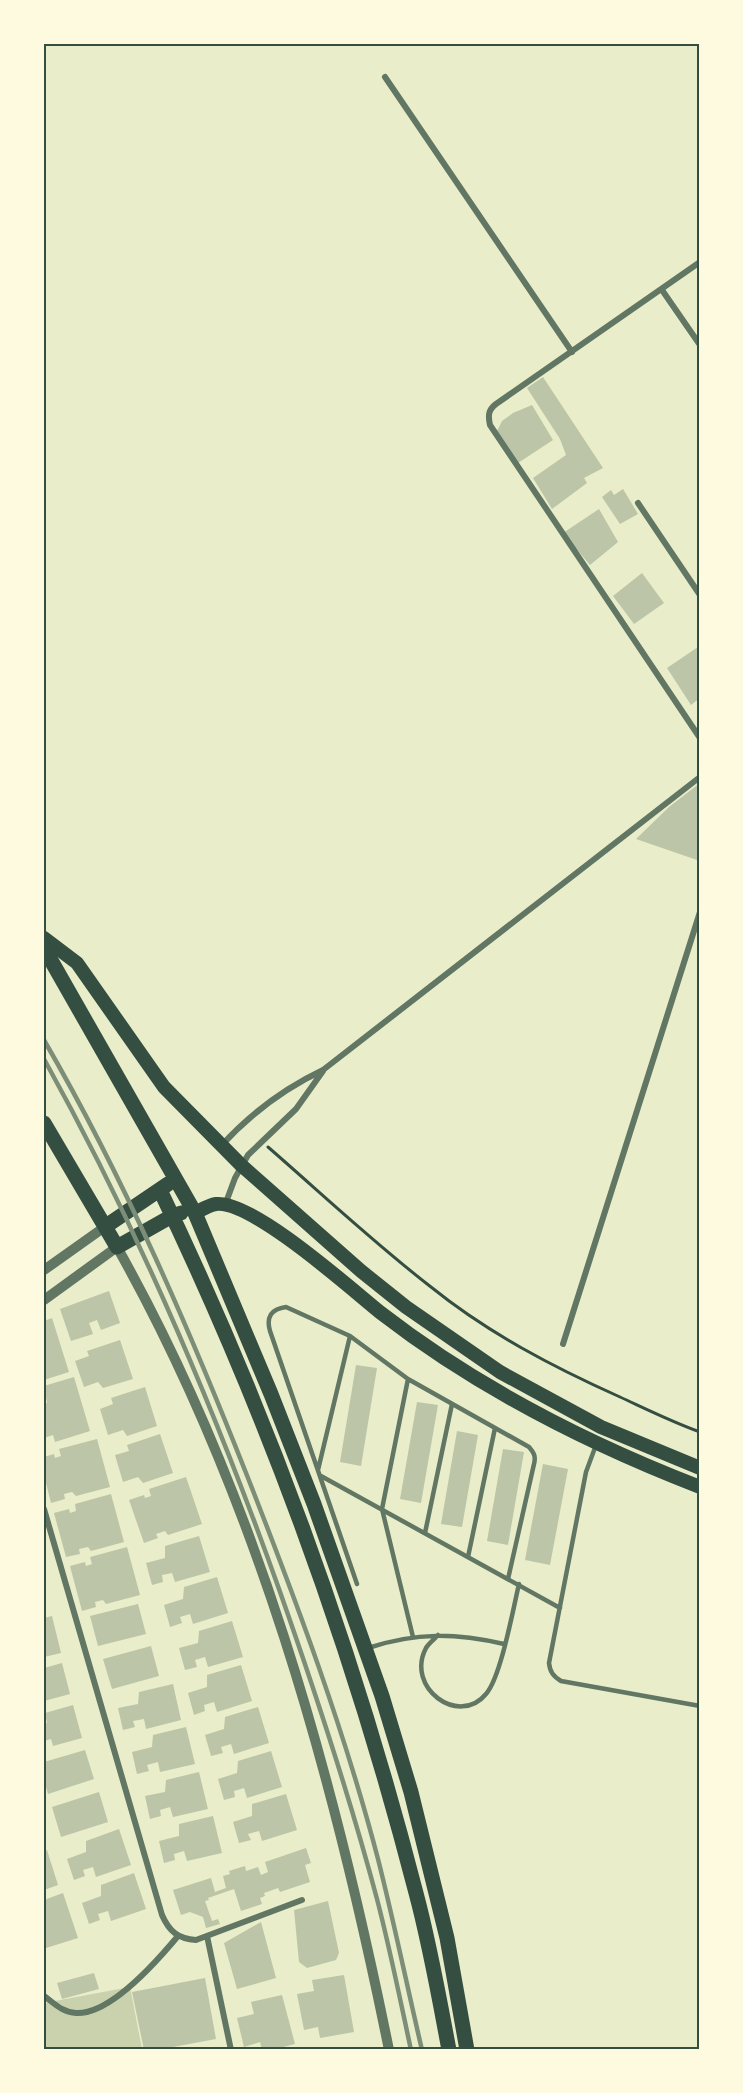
<svg xmlns="http://www.w3.org/2000/svg" width="743" height="2093" font-family="Inter,sans-serif">
<rect width="100%" height="100%" fill="#e9edc9"/>
<path fill="#cad2ad" d="M 130,1987 L 142,2049 L 44,2049 L 44,2003 Z"/>
<path fill="#bcc5a7" d="M 543,377 L 603,468 L 584,478 L 587,483 L 552,509 L 533,478 L 566,455 L 560,439 L 527,388 Z
M 532,405 L 553,440 L 518,463 L 497,431 L 502,421 L 513,413 Z
M 623,489 L 638,514 L 620,524 L 602,497 L 611,490 L 614,495 Z
M 599,509 L 618,542 L 590,565 L 563,533 Z
M 642,573 L 664,603 L 634,624 L 613,596 Z
M 698,647 L 700,649 L 700,698 L 691,705 L 667,668 Z
M 700,783 L 700,861 L 636,839 L 669,807 Z
M 109,1291 L 120,1323 L 101,1330 L 97,1320 L 89,1323 L 93,1334 L 71,1341 L 60,1309 Z
M 52,1318 L 69,1372 L 44,1380 L 44,1321 Z
M 120,1340 L 133,1379 L 103,1388 L 98,1382 L 84,1387 L 75,1361 L 89,1356 L 87,1351 Z
M 356,1365 L 377,1368 L 361,1466 L 340,1462 Z
M 74,1377 L 90,1431 L 55,1442 L 53,1435 L 44,1438 L 44,1404 L 47,1403 L 44,1386 Z
M 145,1387 L 157,1426 L 127,1436 L 123,1430 L 108,1435 L 100,1409 L 113,1404 L 111,1398 Z
M 417,1402 L 438,1405 L 421,1503 L 400,1499 Z
M 457,1431 L 478,1435 L 462,1527 L 441,1524 Z
M 160,1434 L 173,1473 L 143,1483 L 138,1477 L 123,1482 L 115,1455 L 129,1451 L 127,1445 Z
M 97,1439 L 110,1487 L 76,1496 L 72,1492 L 64,1494 L 65,1499 L 51,1503 L 44,1475 L 44,1457 L 54,1454 L 55,1458 L 61,1456 L 59,1449 Z
M 503,1449 L 524,1452 L 508,1545 L 487,1541 Z
M 543,1464 L 568,1469 L 550,1565 L 525,1560 Z
M 186,1477 L 202,1524 L 168,1535 L 165,1531 L 156,1534 L 158,1538 L 144,1543 L 129,1500 L 144,1495 L 145,1498 L 151,1496 L 149,1489 Z
M 111,1494 L 124,1542 L 91,1551 L 88,1547 L 79,1549 L 80,1554 L 66,1557 L 54,1513 L 69,1509 L 70,1513 L 76,1511 L 75,1504 Z
M 199,1536 L 210,1572 L 175,1582 L 172,1573 L 162,1575 L 163,1582 L 152,1585 L 146,1563 L 165,1558 L 165,1546 Z
M 127,1547 L 140,1595 L 106,1604 L 103,1600 L 95,1602 L 96,1607 L 82,1611 L 70,1566 L 85,1562 L 86,1566 L 92,1564 L 90,1557 Z
M 217,1577 L 228,1613 L 193,1624 L 190,1614 L 180,1617 L 182,1623 L 170,1627 L 164,1605 L 183,1599 L 184,1587 Z
M 138,1604 L 146,1634 L 98,1646 L 90,1616 Z
M 52,1616 L 61,1653 L 44,1657 L 44,1618 Z
M 232,1621 L 243,1657 L 208,1667 L 205,1657 L 195,1660 L 197,1667 L 185,1670 L 179,1648 L 198,1643 L 199,1631 Z
M 151,1646 L 159,1676 L 112,1689 L 103,1659 Z
M 62,1663 L 70,1694 L 44,1701 L 44,1668 Z
M 241,1665 L 252,1701 L 217,1712 L 214,1702 L 204,1705 L 205,1711 L 194,1715 L 188,1693 L 207,1687 L 207,1675 Z
M 173,1684 L 181,1720 L 146,1729 L 144,1719 L 133,1721 L 135,1727 L 123,1730 L 118,1708 L 138,1704 L 139,1692 Z
M 73,1705 L 82,1738 L 53,1746 L 51,1739 L 44,1741 L 44,1724 L 47,1723 L 45,1713 Z
M 258,1707 L 269,1743 L 234,1754 L 231,1744 L 221,1747 L 223,1753 L 211,1756 L 205,1735 L 224,1729 L 225,1717 Z
M 186,1727 L 195,1764 L 160,1772 L 158,1762 L 147,1765 L 149,1771 L 137,1774 L 132,1752 L 152,1747 L 153,1735 Z
M 85,1750 L 94,1779 L 48,1794 L 44,1780 L 44,1762 Z
M 271,1751 L 282,1787 L 247,1798 L 244,1788 L 234,1791 L 235,1797 L 224,1800 L 218,1779 L 237,1773 L 238,1761 Z
M 199,1772 L 208,1809 L 173,1817 L 170,1807 L 160,1810 L 161,1816 L 150,1819 L 145,1796 L 165,1792 L 166,1780 Z
M 99,1792 L 108,1822 L 61,1837 L 52,1807 Z
M 286,1794 L 297,1830 L 262,1841 L 259,1831 L 248,1834 L 251,1840 L 239,1843 L 233,1822 L 252,1816 L 252,1804 Z
M 213,1816 L 222,1853 L 187,1861 L 184,1851 L 174,1854 L 175,1860 L 164,1863 L 159,1841 L 179,1836 L 179,1824 Z
M 119,1829 L 131,1865 L 96,1877 L 93,1867 L 83,1870 L 85,1876 L 74,1880 L 67,1859 L 86,1852 L 86,1841 Z
M 306,1848 L 311,1863 L 305,1865 L 310,1882 L 280,1892 L 278,1888 L 264,1893 L 265,1896 L 260,1898 L 262,1904 L 241,1911 L 234,1889 L 208,1898 L 209,1900 L 205,1901 L 212,1921 L 218,1919 L 220,1924 L 206,1928 L 203,1917 L 190,1912 L 181,1915 L 173,1890 L 211,1878 L 215,1892 L 226,1888 L 223,1876 L 230,1874 L 229,1871 L 245,1866 L 246,1871 L 258,1867 L 261,1875 L 268,1872 L 265,1862 Z
M 47,1850 L 58,1885 L 44,1890 L 44,1852 Z
M 134,1873 L 146,1909 L 111,1921 L 108,1911 L 98,1914 L 100,1920 L 89,1924 L 82,1903 L 101,1896 L 101,1885 Z
M 63,1893 L 78,1938 L 46,1948 L 44,1939 L 44,1900 Z
M 328,1901 L 339,1953 L 336,1960 L 307,1968 L 299,1962 L 294,1910 Z
M 261,1922 L 276,1978 L 237,1989 L 224,1943 Z
M 94,1973 L 99,1989 L 62,1999 L 57,1983 Z
M 344,1975 L 354,2032 L 320,2038 L 318,2027 L 304,2030 L 297,1994 L 314,1991 L 312,1980 Z
M 205,1978 L 216,2039 L 157,2050 L 144,2050 L 132,1992 Z
M 282,1995 L 295,2044 L 272,2050 L 262,2050 L 260,2042 L 244,2047 L 237,2018 L 254,2014 L 251,2002 Z"/>
<g fill="none" stroke-linecap="round" stroke-linejoin="round">
<path stroke="#344e41" stroke-width="3" d="M 268,1147 C 322,1194 374,1243 431,1287 C 488,1333 553,1367 620,1397 C 646,1409 672,1422 700,1432"/>
<path stroke="#617663" stroke-width="4.5" d="M 408,1379 L 382,1509 L 413,1637
M 596,1445 L 586,1472 L 549,1663 C 550,1672 553,1676 561,1681 L 700,1706
M 318,1470 L 350,1336
M 321,1476 L 560,1608
M 425,1533 L 452,1404
M 468,1557 L 495,1428
M 357,1584 L 270,1331 C 266,1317 271,1309 286,1307 L 350,1336 L 408,1379 L 529,1447 C 534,1453 536,1456 534,1464 L 508,1579
M 438,1635 C 435,1639 429,1643 426,1648 C 405,1688 459,1727 486,1694 C 501,1677 513,1609 519,1584
M 368,1648 C 417,1632 455,1633 504,1644"/>
<path stroke="#617663" stroke-width="6" d="M 385,77 L 572,352
M 700,262 L 496,404 C 488,410 488,416 490,425 L 700,738
M 662,290 L 700,345
M 638,503 L 700,595
M 221,1146 C 251,1113 283,1089 323,1070 L 700,777
M 225,1205 L 235,1178 L 248,1155 L 296,1109 L 323,1071
M 563,1344 L 700,912
M 44,1509 L 162,1915 C 169,1931 178,1939 196,1940 L 302,1900
M 207,1936 L 231,2050
M 44,1996 C 54,2003 63,2013 76,2013 C 110,2015 158,1960 178,1936"/>
<path stroke="#617663" stroke-width="10" d="M 44,1270 L 106,1226
M 44,1300 L 117,1247 C 256,1494 333,1773 389,2050"/>
<path stroke="#344e41" stroke-width="14" d="M 44,938 L 77,963 L 164,1087 L 241,1165 L 361,1271 L 406,1307 L 500,1372 L 601,1427 L 700,1468
M 195,1213 C 201,1210 209,1205 216,1204 C 252,1200 350,1288 381,1313 C 478,1388 586,1443 700,1487"/>
<path stroke="#344e41" stroke-width="15" d="M 44,948 L 195,1213 L 271,1394 L 314,1504 L 382,1696 L 411,1792 L 447,1938 L 467,2050
M 44,1123 L 117,1247 L 172,1216 L 181,1213
M 160,1190 C 268,1415 354,1652 416,1893 C 430,1945 439,1997 449,2050
M 106,1226 L 168,1184"/>
<path stroke="#7c8e77" stroke-width="4.5" d="M 44,1040 C 125,1180 189,1328 248,1478 C 297,1603 344,1729 378,1859 C 394,1922 407,1986 422,2050
M 44,1059 C 138,1228 214,1407 279,1589 C 315,1691 349,1794 377,1899 C 390,1949 400,1999 411,2050"/>
</g>
<rect width="743" height="2093" fill="none" stroke="#fefae0" stroke-width="90"/>
<rect x="45" y="45" width="653" height="2003" fill="none" stroke="#344e41" stroke-width="2"/>
</svg>
